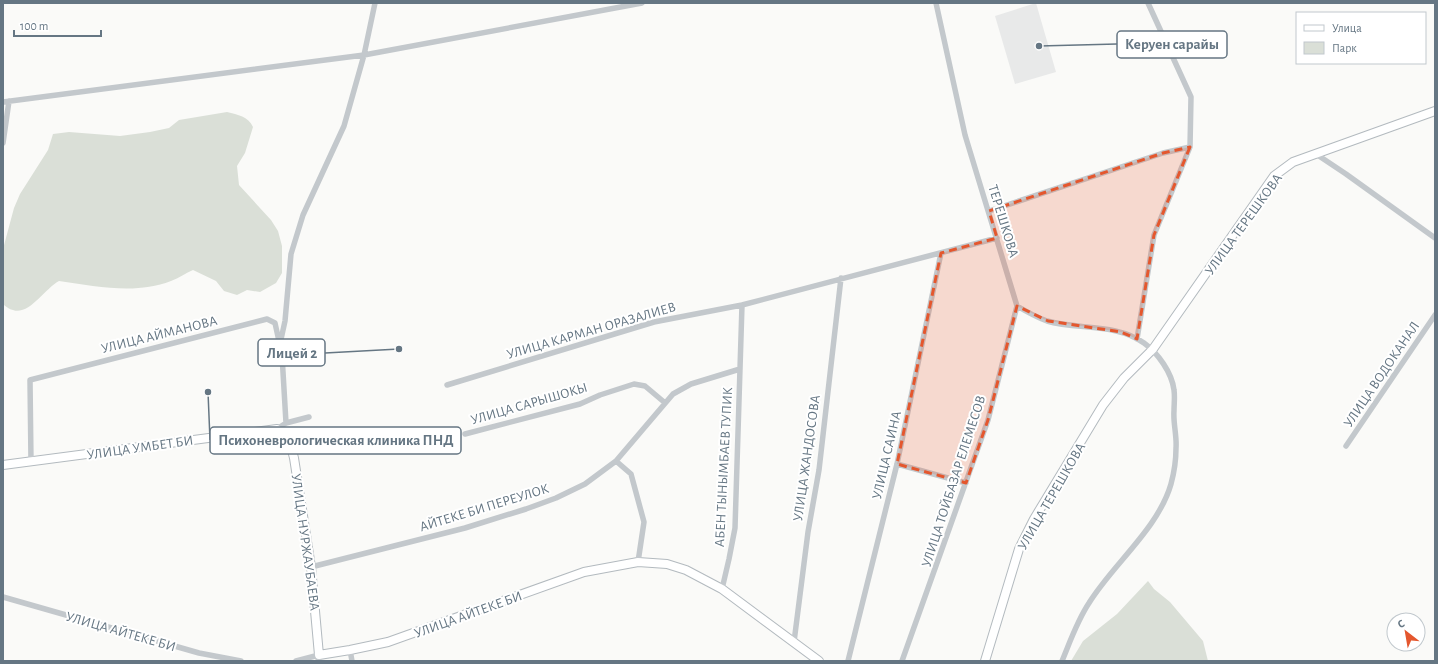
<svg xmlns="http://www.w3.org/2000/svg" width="1438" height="664" font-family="'Alegreya Sans',sans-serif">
<rect width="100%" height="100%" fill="#fafaf8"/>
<path fill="#e8e9e9" d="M 1036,3 L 1056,72 L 1015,84 L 995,16 Z"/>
<path fill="#dadfd7" d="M 227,112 C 238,115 248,116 253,127 L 245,153 L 237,166 L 239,185 L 271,220 L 278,231 L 282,246 L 282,273 L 276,283 L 260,292 L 247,290 L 237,295 L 224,291 L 216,281 L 193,270 C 186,273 179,278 171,281 C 135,295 96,286 59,281 C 41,291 25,325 3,304 L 3,249 L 14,208 L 20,194 L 48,150 L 53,134 L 69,132 L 120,136 L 150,132 L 169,128 L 179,120 Z
M 1148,581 L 1154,589 L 1170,602 L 1203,641 L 1208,661 L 1071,661 L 1083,641 L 1117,614 Z"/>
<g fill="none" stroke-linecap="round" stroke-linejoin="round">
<g stroke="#b3babf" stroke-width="10">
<path id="secondary" d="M 3,465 L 277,429 C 287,437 291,445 294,458 L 311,567 L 319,655 L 350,650 L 388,642 L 584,572 L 638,562 L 667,564 L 686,570 L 722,589 L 819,661
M 985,661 L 1019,549 L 1034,519 L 1103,405 L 1124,378 L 1153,349 L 1274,176 L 1293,162 L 1435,111"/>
</g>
<path stroke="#c3c8cc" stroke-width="5.5" d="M 936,3 L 965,135 L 1017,306 C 1027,312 1036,317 1047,321 C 1078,330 1116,323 1144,343 C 1158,353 1172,373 1174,390 C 1175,397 1174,404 1174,411 C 1173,423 1177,436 1176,448 C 1176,459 1174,473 1171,484 C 1158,529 1113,564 1089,603 C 1077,621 1070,642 1062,661
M 3,102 L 364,55 L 642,3
M 3,143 L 9,101
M 1316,154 L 1346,174 L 1435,238
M 989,211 L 1163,153 L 1190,147
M 1137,339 L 1154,235 L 1190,147 L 1191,97 L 1148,3
M 280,344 L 285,321 L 291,254 L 303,215 L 344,126 L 364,55 L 375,3
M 447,385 L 654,322 L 742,305 L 997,238
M 277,429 L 286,423 L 309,417
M 465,434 L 580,404 L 600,395 L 634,384 L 645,386 L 664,402
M 1346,446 L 1435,315
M 616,461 L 631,474 L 644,522 L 638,562
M 31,462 L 30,380 L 267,319 L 275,323 L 282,355 L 286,423
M 897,464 L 966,483
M 311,567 L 465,528 L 526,509 L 556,498 L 585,484 L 616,461 L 673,394 L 691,384 L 740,369
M 722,589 L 729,559 L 735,528 L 742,305
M 3,597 L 199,653 L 241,661
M 794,642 L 808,532 L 819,470 L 841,278
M 350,650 L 352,661
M 296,661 L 319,655 L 318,661
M 848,661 L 897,464 L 941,253
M 902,661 L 988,420 L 1017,306"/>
<use href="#secondary" stroke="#fff" stroke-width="8"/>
</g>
<path fill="#e4572e" fill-opacity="0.2" stroke="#e4572e" stroke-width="3" stroke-dasharray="8 5" stroke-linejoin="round" d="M 1190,147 L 1154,235 L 1137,339 L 1121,332 L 1048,321 L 1017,306 L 988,420 L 966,483 L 897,464 L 941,253 L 997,238 L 989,211 L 1163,153 Z"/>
<g text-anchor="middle" stroke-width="4" stroke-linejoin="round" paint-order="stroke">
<g font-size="14" fill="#657683" stroke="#fff">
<text transform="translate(1004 221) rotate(73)" y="5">ТЕРЕШКОВА</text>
<text transform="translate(1243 224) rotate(-54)" y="5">УЛИЦА ТЕРЕШКОВА</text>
<text transform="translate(591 330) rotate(-16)" y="5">УЛИЦА КАРМАН ОРАЗАЛИЕВ</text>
<text transform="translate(159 334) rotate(-14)" y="5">УЛИЦА АЙМАНОВА</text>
<text transform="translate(1381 374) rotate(-56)" y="5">УЛИЦА ВОДОКАНАЛ</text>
<text transform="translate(529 403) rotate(-16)" y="5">УЛИЦА САРЫШОКЫ</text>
<text transform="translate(140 447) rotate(-8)" y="5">УЛИЦА УМБЕТ БИ</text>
<text transform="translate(886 455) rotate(-77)" y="5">УЛИЦА САИНА</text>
<text transform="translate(806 458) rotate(-82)" y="5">УЛИЦА ЖАНДОСОВА</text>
<text transform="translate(723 467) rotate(-87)" y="5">АБЕН ТЫНЫМБАЕВ ТУПИК</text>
<text transform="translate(953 481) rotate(-72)" y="5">УЛИЦА ТОЙБАЗАР ЕЛЕМЕСОВ</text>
<text transform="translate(1051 496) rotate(-60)" y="5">УЛИЦА ТЕРЕШКОВА</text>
<text transform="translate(484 507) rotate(-17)" y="5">АЙТЕКЕ БИ ПЕРЕУЛОК</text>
<text transform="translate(306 542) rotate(82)" y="5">УЛИЦА НУРЖАУБАЕВА</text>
<text transform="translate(468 614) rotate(-20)" y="5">УЛИЦА АЙТЕКЕ БИ</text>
<text transform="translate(121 631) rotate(16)" y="5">УЛИЦА АЙТЕКЕ БИ</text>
</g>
</g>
<path fill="none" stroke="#657683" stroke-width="1.5" d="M1039 46L1117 44M399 349L325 353M208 392L210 440"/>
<g fill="#657683" stroke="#fff" stroke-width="1.5">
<circle cx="1039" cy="46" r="4"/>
<circle cx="399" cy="349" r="4"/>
<circle cx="208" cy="392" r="4"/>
</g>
<g fill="#fff" stroke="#657683" stroke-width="1.5">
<rect x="1117" y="31" width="110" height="27" rx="4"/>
<rect x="258" y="339" width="67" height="27" rx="4"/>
<rect x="210" y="427" width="251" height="27" rx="4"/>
</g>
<g font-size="15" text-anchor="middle" font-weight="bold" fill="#657683">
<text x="1172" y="49">Керуен сарайы</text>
<text x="292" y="358">Лицей 2</text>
<text x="336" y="445">Психоневрологическая клиника ПНД</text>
</g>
<rect width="1438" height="664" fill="none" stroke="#657683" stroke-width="8"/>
<rect x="1296" y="12" width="130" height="52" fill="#ffffff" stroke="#c1c8cd"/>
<rect x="1304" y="25" width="20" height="6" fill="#ffffff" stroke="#c1c8cd"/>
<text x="1332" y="32" font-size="12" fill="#657683">Улица</text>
<rect x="1304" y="42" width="20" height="12" fill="#dadfd7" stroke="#c1c8cd"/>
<text x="1332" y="52" font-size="12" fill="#657683">Парк</text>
<g transform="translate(1406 632) rotate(329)"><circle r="19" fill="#ffffff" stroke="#c1c8cd"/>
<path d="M0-3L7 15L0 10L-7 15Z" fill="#e4572e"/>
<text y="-6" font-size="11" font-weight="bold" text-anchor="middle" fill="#657683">С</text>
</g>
<path d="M14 30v6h87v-6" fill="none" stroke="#657683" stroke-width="2"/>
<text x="20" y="30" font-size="12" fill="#657683" stroke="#ffffff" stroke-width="3" paint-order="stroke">100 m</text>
</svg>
